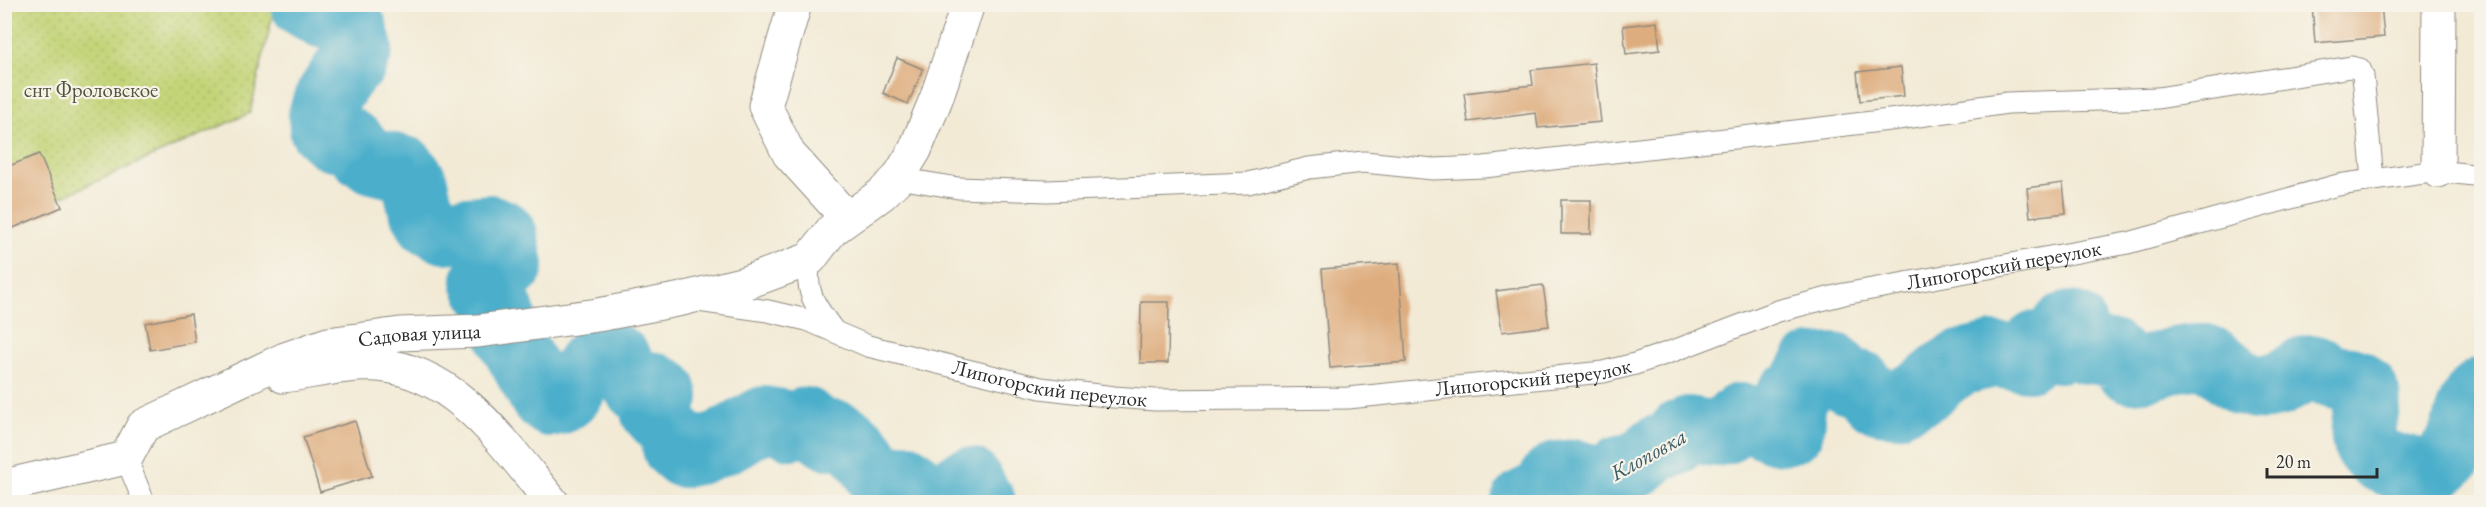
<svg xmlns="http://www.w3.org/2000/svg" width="2486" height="507" font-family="'EB Garamond',serif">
<defs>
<pattern id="garden-dots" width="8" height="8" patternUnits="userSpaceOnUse" patternTransform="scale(1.5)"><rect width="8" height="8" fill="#c3d477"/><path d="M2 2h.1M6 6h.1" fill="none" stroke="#a8b667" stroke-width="1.8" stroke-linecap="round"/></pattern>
</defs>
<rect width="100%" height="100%" fill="#f7f3e8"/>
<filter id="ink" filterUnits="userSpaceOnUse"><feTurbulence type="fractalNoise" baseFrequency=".0167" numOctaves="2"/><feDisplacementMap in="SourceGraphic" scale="12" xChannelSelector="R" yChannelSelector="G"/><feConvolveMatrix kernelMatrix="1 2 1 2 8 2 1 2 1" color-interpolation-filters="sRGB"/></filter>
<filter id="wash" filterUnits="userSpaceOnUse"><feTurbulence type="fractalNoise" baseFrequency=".008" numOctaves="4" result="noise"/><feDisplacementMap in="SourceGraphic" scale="24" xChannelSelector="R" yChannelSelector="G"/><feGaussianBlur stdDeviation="1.35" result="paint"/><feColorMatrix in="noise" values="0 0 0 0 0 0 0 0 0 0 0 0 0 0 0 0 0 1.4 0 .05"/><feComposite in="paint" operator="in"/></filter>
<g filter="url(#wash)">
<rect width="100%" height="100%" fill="#f2ead5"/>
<path fill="url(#garden-dots)" stroke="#778051" stroke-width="1.5" d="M 4,5 L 275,5 L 250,113 L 5,222 Z"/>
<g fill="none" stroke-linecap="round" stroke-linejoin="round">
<path stroke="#4cafcb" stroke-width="66" d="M 303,4 L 324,16 L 344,19 L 355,30 L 360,49 L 355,62 L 344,72 L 327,98 L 321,115 L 322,129 L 332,138 L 344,138 L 355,145 L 363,155 L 373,161 L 405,169 L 415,183 L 420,205 L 429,222 L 445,231 L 489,227 L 502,232 L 505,236 L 511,266 L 500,274 L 488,275 L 484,281 C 489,294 499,302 503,315
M 509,337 L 542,397 L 550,404 C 583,400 575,360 608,352 L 618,359 L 637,388 L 652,384 L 664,390 L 666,397 L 658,402 L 653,411 L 672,432 L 675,448 L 683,455 L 698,452 L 725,441 L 764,419 L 782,422 L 791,427 L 805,420 L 828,437 L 835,433 C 859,439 871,463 883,484 L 905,476 L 917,485 L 930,502
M 941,502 C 949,493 956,484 969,480 C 975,487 976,495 983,502
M 1524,502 L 1548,490 L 1552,478 L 1557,474 L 1575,472 L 1601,479 L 1608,477 L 1620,468 L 1638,464 L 1657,448 L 1672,445 L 1681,432 L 1688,429 L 1715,434 L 1723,432 L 1740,416 C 1758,417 1774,438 1791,430 L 1793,420 L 1785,402 L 1788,396 L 1800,389 L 1812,367 L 1834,366 L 1848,381 L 1860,383 L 1876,400 L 1895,404 L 1923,391 L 1947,371 L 1960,363 L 1994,355 L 2028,359 L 2036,344 L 2058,350 L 2062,347 L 2063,327 L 2069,324 L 2074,325 L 2080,347 L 2086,351 L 2111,353 L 2130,370 C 2154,371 2175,355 2199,356 C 2226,358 2233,392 2269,387 C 2284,384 2297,372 2311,367 C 2319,369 2325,373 2332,376 C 2343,379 2353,377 2362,386 C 2380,403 2347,434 2376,457 C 2386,465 2403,467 2415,470 C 2428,474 2442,466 2451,455 C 2467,435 2463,408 2482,390"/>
</g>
<g id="blocks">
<path fill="#dead7f" d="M 2312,4 L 2381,4 L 2384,37 L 2315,43 Z
M 1657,22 L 1660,50 L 1626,54 L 1623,26 Z
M 897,58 L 923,69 L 908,104 L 883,93 Z
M 1594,63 L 1601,122 L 1538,128 L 1536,113 L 1468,122 L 1464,93 L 1533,85 L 1531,70 Z
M 1901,67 L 1904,96 L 1860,101 L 1857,72 Z
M 39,154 L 62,207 L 4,232 L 4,168 Z
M 2063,183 L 2066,213 L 2030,217 L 2027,188 Z
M 1561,200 L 1591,200 L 1591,234 L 1561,234 Z
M 1399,263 L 1406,362 L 1330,368 L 1322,269 Z
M 1543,285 L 1549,326 L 1502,332 L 1496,291 Z
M 1141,302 L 1169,302 L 1168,363 L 1140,363 Z
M 191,314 L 195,342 L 150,350 L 145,323 Z
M 355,421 L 372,476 L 320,492 L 303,437 Z"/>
</g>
</g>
<g filter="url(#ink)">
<use href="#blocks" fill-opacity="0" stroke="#8e8a80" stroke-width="1.5"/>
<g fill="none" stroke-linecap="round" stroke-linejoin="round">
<g stroke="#8e8a80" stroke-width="23">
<g id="lane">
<path d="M 898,178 L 958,188 L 1047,191 L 1248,183 L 1309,168 L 1364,162 L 1433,169 L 1484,167 L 1898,119 L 2007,103 L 2158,98 L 2351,67 L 2360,69 L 2363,76 L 2373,179"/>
<path d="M 810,259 C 804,292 815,306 834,331"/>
<path id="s1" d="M 698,301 L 768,311 L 807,320 L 868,346 L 1041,388 L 1114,397 L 1155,400 L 1348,398 L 1603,372 L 1635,364 L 1676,350 L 1778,311 L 1844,294 L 2128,243 L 2338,185 L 2438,171 L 2482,176"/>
<path d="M 126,458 L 144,502"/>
</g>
</g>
<g stroke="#8e8a80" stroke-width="35">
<g id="street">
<path d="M 795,4 L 765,106 L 789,154 L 847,218"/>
<path d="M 2438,171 L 2439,4"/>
<path d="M 283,376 C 313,372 347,363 378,365 C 457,371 506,447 552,502"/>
<path id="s2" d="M 4,486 L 126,458 L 143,426 L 285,359 L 328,344 L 400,334 L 478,331 L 598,315 L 682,299 L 745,283 L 810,259 L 832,230 L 882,194 L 898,178 L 915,150 L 936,99 L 968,4"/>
</g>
</g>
<use href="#lane" stroke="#fff" stroke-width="21"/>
<use href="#street" stroke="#fff" stroke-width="33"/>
</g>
</g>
<g text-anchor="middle" stroke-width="4.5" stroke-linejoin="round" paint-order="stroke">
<g font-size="21" fill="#51553e" stroke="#f7f3e8">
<text x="91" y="97">снт Фроловское</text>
</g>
<g font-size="21" fill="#2b2b2b" stroke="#f7f3e8">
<text dy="7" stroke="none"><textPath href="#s1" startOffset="1335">Липогорский переулок</textPath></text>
<text dy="7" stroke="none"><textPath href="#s2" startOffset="456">Садовая улица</textPath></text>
<text dy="7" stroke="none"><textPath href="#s1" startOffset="849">Липогорский переулок</textPath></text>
<text dy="7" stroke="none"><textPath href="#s1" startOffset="363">Липогорский переулок</textPath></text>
</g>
<g font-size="22" font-style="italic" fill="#375963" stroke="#f7f3e8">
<text transform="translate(1648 454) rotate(-29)" y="8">Клоповка</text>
</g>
</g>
<rect width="2486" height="507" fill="none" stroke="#f7f3e8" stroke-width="24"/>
<path d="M2267 468v9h110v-9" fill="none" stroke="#2b2b2b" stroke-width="3"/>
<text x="2276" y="468" font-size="18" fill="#2b2b2b" stroke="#f7f3e8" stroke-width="4.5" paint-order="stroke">20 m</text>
</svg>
